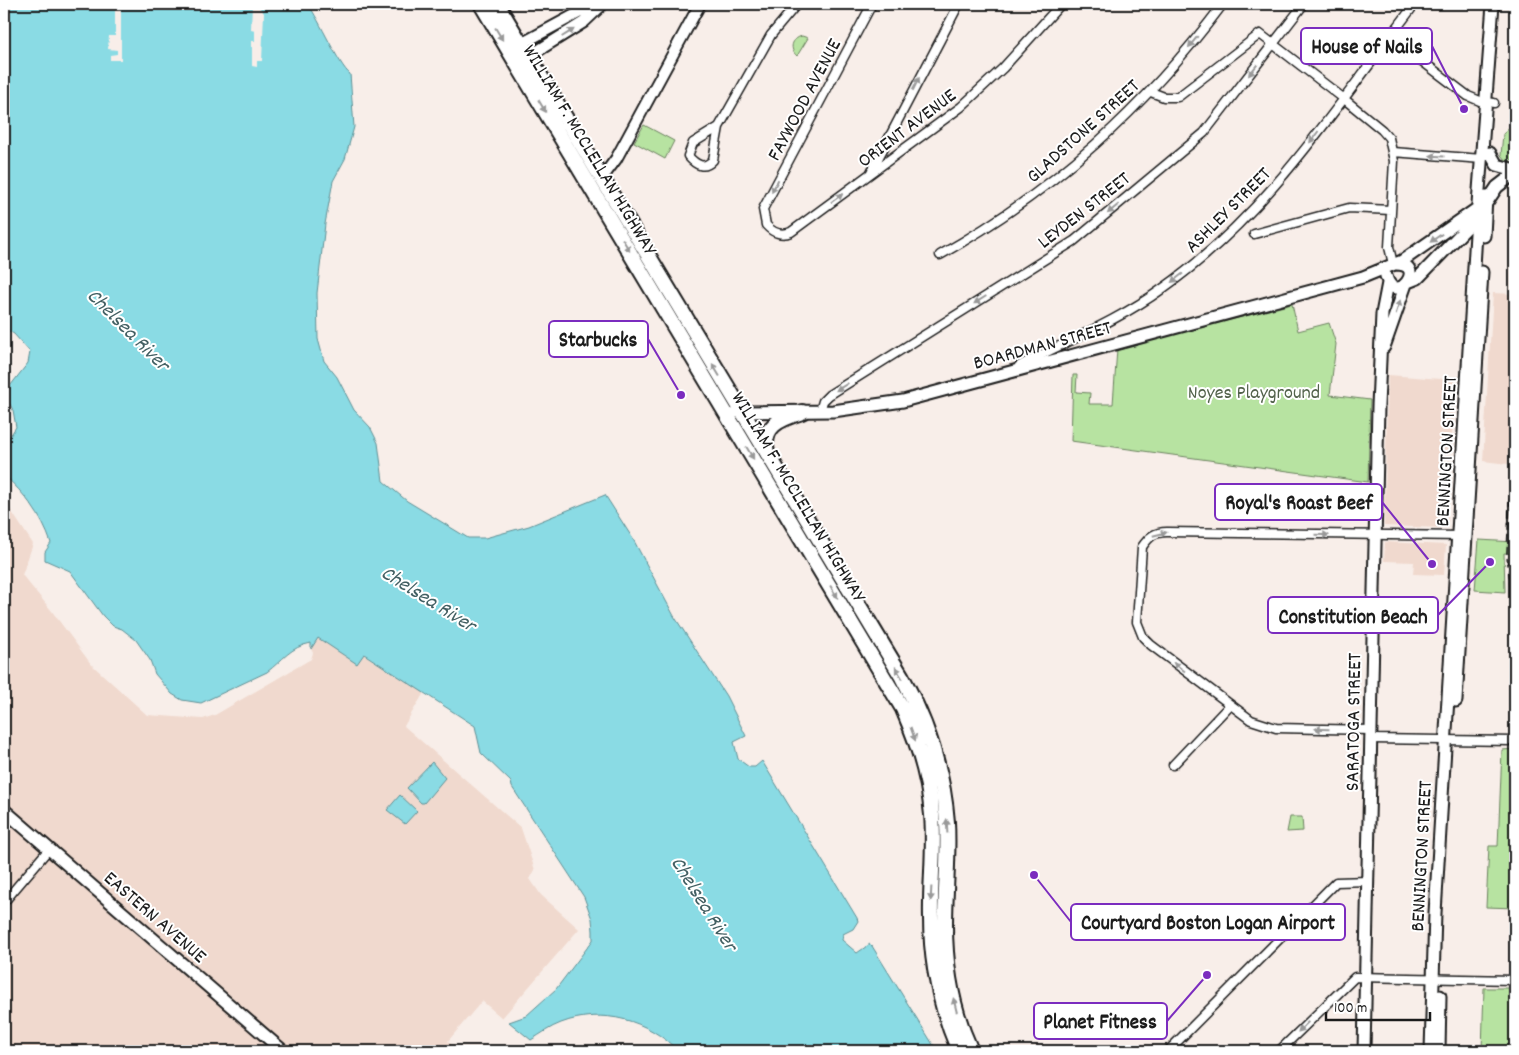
<svg xmlns="http://www.w3.org/2000/svg" width="1519" height="1055" font-family="Dekko,sans-serif">
<rect width="100%" height="100%" fill="#f8eee9"/>
<filter id="ink" filterUnits="userSpaceOnUse"><feTurbulence type="fractalNoise" baseFrequency=".02" numOctaves="2"/><feDisplacementMap in="SourceGraphic" scale="10" xChannelSelector="R" yChannelSelector="G"/><feConvolveMatrix kernelMatrix="1 2 1 2 8 2 1 2 1" color-interpolation-filters="sRGB"/></filter>
<g filter="url(#ink)">
<path fill="#f0d9ce" d="M 1493,293 L 1515,294 L 1508,464 L 1483,461 Z
M 1388,375 L 1455,380 L 1447,528 L 1384,526 Z
M 4,500 L 33,544 L 22,575 L 51,610 L 91,664 L 147,715 L 203,719 L 215,715 L 311,659 L 313,653 L 311,649 L 318,638 L 357,663 L 363,654 L 425,691 L 404,726 L 521,828 L 535,870 L 530,879 L 541,895 L 579,929 L 502,1018 L 482,1001 L 448,1041 L 458,1051 L 4,1051 Z
M 1385,542 L 1446,545 L 1444,575 L 1413,574 L 1414,562 L 1384,561 Z"/>
<path fill="#b7e3a1" stroke="#6a805e" d="M 802,36 L 808,38 L 797,56 C 789,49 791,39 802,36 Z
M 1515,123 L 1515,156 L 1510,161 L 1506,161 L 1501,155 L 1503,134 Z
M 644,125 L 674,141 L 665,159 L 634,142 Z
M 1292,304 L 1298,331 L 1329,323 L 1336,344 L 1330,395 L 1370,400 L 1368,482 L 1071,441 L 1073,375 L 1077,375 L 1076,392 L 1090,393 L 1089,404 L 1113,404 L 1117,349 Z
M 1479,540 L 1515,542 L 1515,554 L 1504,553 L 1505,592 L 1475,590 Z
M 1515,749 L 1515,908 L 1486,907 L 1489,846 L 1498,846 L 1502,750 Z
M 1290,817 L 1302,817 L 1303,831 L 1287,832 Z
M 1484,988 L 1515,988 L 1515,1051 L 1482,1051 Z"/>
<path fill="#8adbe4" stroke="#5e8f94" d="M 4,4 L 308,4 C 319,19 339,66 350,74 L 354,127 L 345,159 L 333,181 L 325,224 L 317,293 L 318,339 L 324,361 L 337,377 L 354,410 L 370,427 L 378,443 L 383,481 L 407,501 L 468,538 L 485,538 L 529,526 L 605,495 L 633,539 L 674,616 L 726,696 L 746,736 L 734,742 L 738,759 L 749,767 L 755,767 L 762,761 L 857,918 L 858,921 L 853,929 L 843,934 L 842,940 L 857,953 L 870,944 L 872,946 L 937,1051 L 678,1051 C 648,1020 603,1007 561,1023 C 550,1027 541,1034 531,1040 L 509,1022 L 526,1016 L 556,989 L 593,940 L 593,931 L 592,919 L 584,897 L 512,787 L 511,782 L 481,753 L 475,726 L 364,654 L 357,664 L 318,638 L 311,649 L 311,643 C 290,647 283,660 267,672 L 201,703 L 182,700 L 172,694 L 155,674 L 150,660 L 136,640 L 122,629 L 113,626 L 103,616 L 70,571 L 45,560 L 45,552 L 51,543 C 42,516 25,494 4,475 L 4,445 L 16,427 L 13,410 L 6,397 L 7,390 L 28,363 L 30,352 L 14,334 L 4,328 Z
M 432,762 L 445,778 L 424,803 L 421,803 L 407,788 Z
M 400,795 L 417,811 L 405,824 L 387,810 Z"/>
<path fill="#f8eee9" d="M 115,4 L 121,4 L 121,60 L 110,60 L 110,55 L 117,54 L 117,50 L 108,49 L 109,36 L 115,36 Z
M 252,4 L 259,4 L 259,7 L 264,13 L 262,61 L 257,61 L 257,67 L 252,66 L 252,41 L 255,41 L 255,31 L 251,30 Z"/>
<g fill="none" stroke-linecap="round" stroke-linejoin="round">
<g stroke="#1c1c1c" stroke-width="11">
<path id="minor" d="M 872,4 L 763,209 L 766,225 C 773,233 782,236 791,232 L 961,107 L 1003,68 L 1061,4
M 1389,36 L 1468,96 L 1480,101 L 1494,103
M 1151,92 L 1164,97 L 1178,97 L 1260,34 L 1343,98 L 1382,130 L 1389,138 L 1394,161 L 1389,247 L 1393,264
M 719,127 L 771,35 L 797,4
M 719,127 L 713,160 C 704,170 696,165 688,156 L 693,143 Z
M 1393,152 L 1482,159
M 871,172 L 959,4
M 1254,234 L 1349,208 L 1391,210
M 940,255 C 1054,191 1145,108 1223,4
M 1019,366 C 1067,341 1118,321 1162,289 C 1268,215 1338,104 1415,4
M 820,411 L 823,401 L 829,395 L 1074,241 L 1204,133 L 1304,4
M 1371,730 L 1276,728 L 1251,720 L 1151,645 L 1143,637 L 1137,622 L 1142,547 C 1149,537 1154,532 1167,532 L 1462,536
M 1371,739 L 1513,741
M 1173,765 L 1230,705
M 4,902 L 49,849
M 1168,1051 L 1336,882 L 1368,881
M 1279,1051 L 1355,977 L 1515,980"/>
</g>
<g stroke="#1c1c1c" stroke-width="14">
<path id="tertiary" d="M 521,44 L 595,4
M 523,60 L 584,22 L 603,4
M 602,178 L 616,159 L 700,4"/>
</g>
<g stroke="#1c1c1c" stroke-width="15">
<path id="secondary" d="M 1490,153 L 1497,165 L 1515,170
M 1484,236 L 1486,197
M 1386,276 C 1395,309 1429,264 1396,264
M 1408,282 L 1418,278 L 1477,217 L 1497,187 L 1515,173
M 1384,347 L 1406,284
M 737,412 L 833,411 L 903,401 L 1363,277 L 1402,261 L 1481,206
M 1456,701 L 1482,272
M 4,810 L 283,1051
M 1364,1051 L 1378,406 L 1382,314 L 1388,283
M 1431,1051 L 1435,913 L 1477,217 L 1493,4
M 1439,1051 L 1440,996"/>
</g>
<g stroke="#1c1c1c" stroke-width="18">
<path id="trunk" d="M 481,4 L 903,709 C 918,743 929,778 932,815 C 935,849 930,883 931,918 C 931,964 941,1009 959,1051
M 497,4 L 902,677 C 927,722 943,770 947,822 C 949,856 945,891 945,925 C 945,968 953,1012 971,1051
M 767,453 C 761,426 780,419 802,412"/>
</g>
<use href="#minor" stroke="#fff" stroke-width="8"/>
<use href="#tertiary" stroke="#fff" stroke-width="10"/>
<use href="#secondary" stroke="#fff" stroke-width="11"/>
<use href="#trunk" stroke="#fff" stroke-width="14"/>
<path stroke="#1c1c1c" stroke-width="2" stroke-dasharray="8 4" stroke-linecap="butt" d="M 1515,402 L 1507,555 L 1515,616"/>
</g>
<defs><path id="oneway-solid" d="M-6-.8H1V-3.2L6.5 0L1 3.2V.8H-6Z" transform="scale(1.25)"/></defs>
<g fill="#999">
<use href="#oneway-solid" transform="translate(568 33) rotate(-32)"/>
<use href="#oneway-solid" transform="translate(499 34) rotate(59)"/>
<use href="#oneway-solid" transform="translate(1193 42) rotate(129)"/>
<use href="#oneway-solid" transform="translate(1253 70) rotate(128)"/>
<use href="#oneway-solid" transform="translate(916 84) rotate(-63)"/>
<use href="#oneway-solid" transform="translate(542 106) rotate(59)"/>
<use href="#oneway-solid" transform="translate(1314 137) rotate(127)"/>
<use href="#oneway-solid" transform="translate(1437 156) rotate(-176)"/>
<use href="#oneway-solid" transform="translate(775 186) rotate(117)"/>
<use href="#oneway-solid" transform="translate(837 198) rotate(-36)"/>
<use href="#oneway-solid" transform="translate(1113 209) rotate(140)"/>
<use href="#oneway-solid" transform="translate(1436 238) rotate(145)"/>
<use href="#oneway-solid" transform="translate(626 245) rotate(59)"/>
<use href="#oneway-solid" transform="translate(1177 278) rotate(143)"/>
<use href="#oneway-solid" transform="translate(980 300) rotate(148)"/>
<use href="#oneway-solid" transform="translate(1398 307) rotate(-72)"/>
<use href="#oneway-solid" transform="translate(716 370) rotate(-121)"/>
<use href="#oneway-solid" transform="translate(842 387) rotate(148)"/>
<use href="#oneway-solid" transform="translate(750 453) rotate(59)"/>
<use href="#oneway-solid" transform="translate(1160 534) rotate(-14)"/>
<use href="#oneway-solid" transform="translate(1322 535) rotate(1)"/>
<use href="#oneway-solid" transform="translate(834 592) rotate(59)"/>
<use href="#oneway-solid" transform="translate(1179 667) rotate(-143)"/>
<use href="#oneway-solid" transform="translate(899 673) rotate(-121)"/>
<use href="#oneway-solid" transform="translate(1322 729) rotate(-179)"/>
<use href="#oneway-solid" transform="translate(913 734) rotate(70)"/>
<use href="#oneway-solid" transform="translate(947 826) rotate(-93)"/>
<use href="#oneway-solid" transform="translate(931 894) rotate(93)"/>
<use href="#oneway-solid" transform="translate(955 1005) rotate(-104)"/>
<use href="#oneway-solid" transform="translate(1303 1027) rotate(135)"/>
</g>
</g>
<g text-anchor="middle" stroke-width="4" stroke-linejoin="round" paint-order="stroke">
<g font-size="20" fill="#1c1c1c" stroke="#fff">
<text transform="translate(803 99) rotate(-62)" y="7">FAYWOOD AVENUE</text>
<text transform="translate(906 127) rotate(-37)" y="7">ORIENT AVENUE</text>
<text transform="translate(1082 130) rotate(-42)" y="7">GLADSTONE STREET</text>
<text transform="translate(591 149) rotate(59)" y="7">WILLIAM F. MCCLELLAN HIGHWAY</text>
<text transform="translate(1083 209) rotate(-38)" y="7">LEYDEN STREET</text>
<text transform="translate(1227 209) rotate(-45)" y="7">ASHLEY STREET</text>
<text transform="translate(1042 344) rotate(-15)" y="7">BOARDMAN STREET</text>
<text transform="translate(1445 451) rotate(-87)" y="7">BENNINGTON STREET</text>
<text transform="translate(800 496) rotate(59)" y="7">WILLIAM F. MCCLELLAN HIGHWAY</text>
<text transform="translate(1352 722) rotate(-89)" y="7">SARATOGA STREET</text>
<text transform="translate(1420 856) rotate(-87)" y="7">BENNINGTON STREET</text>
<text transform="translate(156 916) rotate(41)" y="7">EASTERN AVENUE</text>
</g>
<g font-size="20" fill="#52624b" stroke="#fff">
<text x="1254" y="398">Noyes Playground</text>
</g>
<g font-size="21" font-style="italic" fill="#425f62" stroke="#fff">
<text transform="translate(129 329) rotate(45)" y="7">Chelsea River</text>
<text transform="translate(429 598) rotate(32)" y="7">Chelsea River</text>
<text transform="translate(705 903) rotate(58)" y="7">Chelsea River</text>
</g>
</g>
<path fill="none" stroke="#7b2cbf" stroke-width="2" d="M1464 109L1432 46M681 395L648 339M1432 564L1382 502M1490 562L1438 615M1034 875L1071 922M1207 975L1167 1021"/>
<g fill="#7b2cbf" stroke="#fff" stroke-width="2">
<circle cx="1464" cy="109" r="5"/>
<circle cx="681" cy="395" r="5"/>
<circle cx="1432" cy="564" r="5"/>
<circle cx="1490" cy="562" r="5"/>
<circle cx="1034" cy="875" r="5"/>
<circle cx="1207" cy="975" r="5"/>
</g>
<g fill="#fff" stroke="#7b2cbf" stroke-width="2">
<rect x="1301" y="28" width="131" height="36" rx="5"/>
<rect x="549" y="321" width="99" height="36" rx="5"/>
<rect x="1215" y="484" width="167" height="36" rx="5"/>
<rect x="1268" y="597" width="170" height="36" rx="5"/>
<rect x="1071" y="904" width="274" height="36" rx="5"/>
<rect x="1034" y="1003" width="133" height="36" rx="5"/>
</g>
<g font-size="21" text-anchor="middle" font-weight="bold" fill="#1c1c1c">
<text x="1367" y="53">House of Nails</text>
<text x="598" y="346">Starbucks</text>
<text x="1299" y="509">Royal's Roast Beef</text>
<text x="1353" y="623">Constitution Beach</text>
<text x="1208" y="929">Courtyard Boston Logan Airport</text>
<text x="1100" y="1028">Planet Fitness</text>
</g>
<rect width="1519" height="1055" fill="none" stroke="#fff" stroke-width="20"/>
<rect x="10" y="10" width="1499" height="1035" fill="none" stroke="#1c1c1c" stroke-width="2" filter="url(#ink)"/>
<path d="M1326 1012v8h104v-8" fill="none" stroke="#1c1c1c" stroke-width="2.5"/>
<text x="1334" y="1012" font-size="15" fill="#1c1c1c" stroke="#ffffff" stroke-width="4" paint-order="stroke">100 m</text>
</svg>
